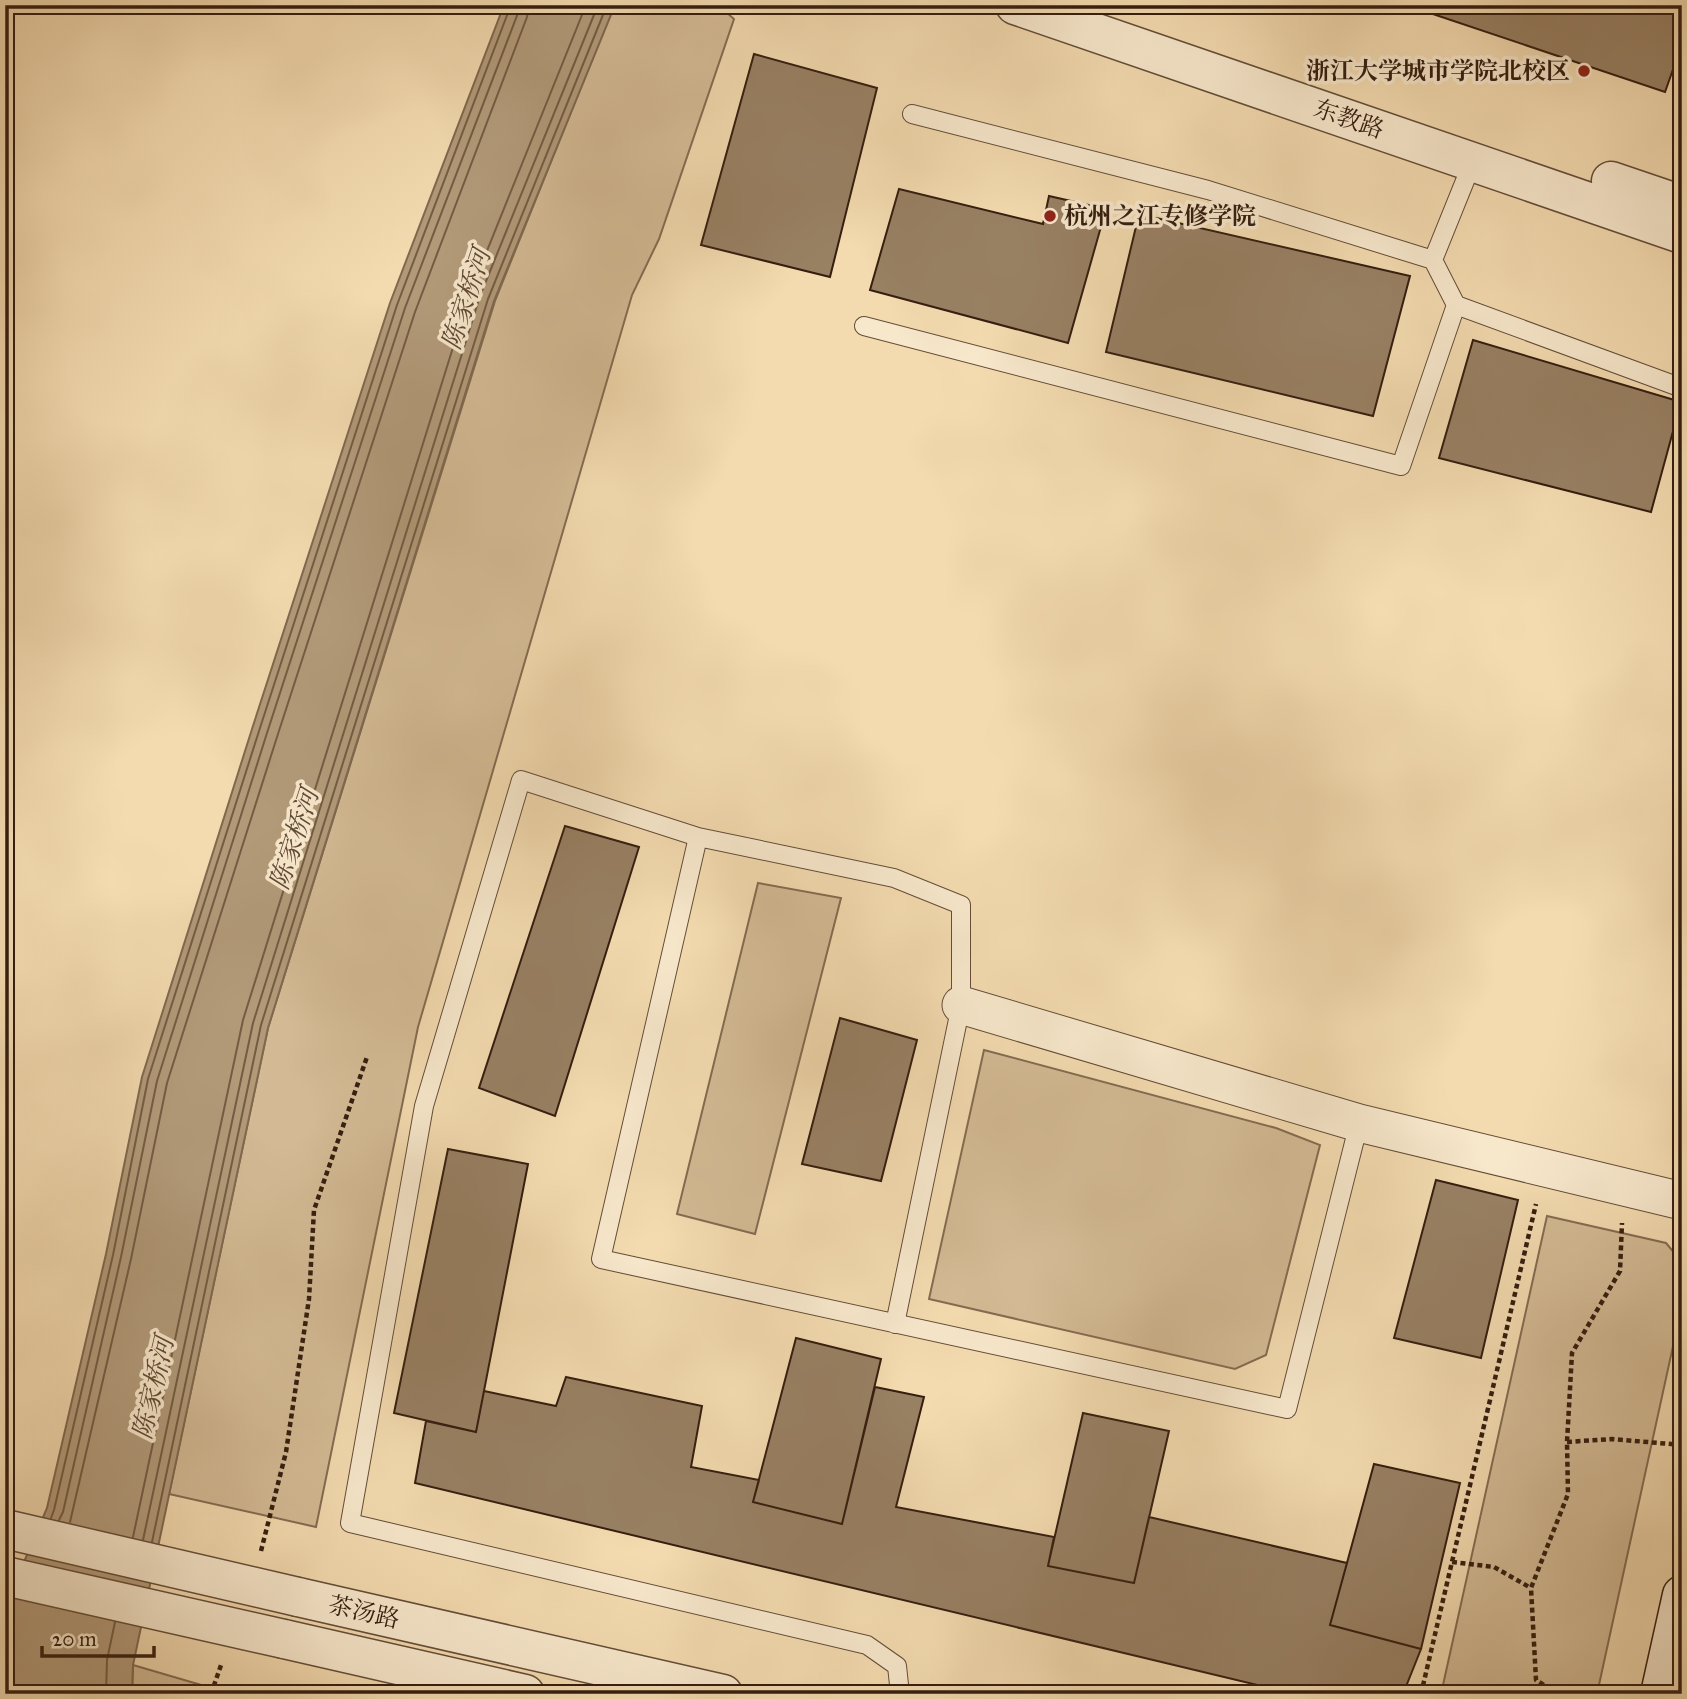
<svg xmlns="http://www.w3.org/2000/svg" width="1687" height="1699" font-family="'IM FELL Great Primer','Noto Serif SC',serif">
<rect width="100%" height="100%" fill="#f3daaf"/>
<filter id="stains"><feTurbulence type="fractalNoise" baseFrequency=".00286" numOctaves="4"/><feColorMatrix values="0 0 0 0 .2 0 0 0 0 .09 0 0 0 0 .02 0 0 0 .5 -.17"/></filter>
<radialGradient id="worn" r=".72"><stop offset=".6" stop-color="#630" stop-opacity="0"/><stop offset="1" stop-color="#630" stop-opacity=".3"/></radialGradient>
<path fill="#d3ba94" stroke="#846c52" stroke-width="2" d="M 614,5 L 718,5 L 734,19 L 659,239 L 632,295 L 418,1027 L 316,1527 L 169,1494 L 268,1028 L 495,301 Z
M 758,883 L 841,898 L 755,1234 L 677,1214 Z
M 984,1050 L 1276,1128 L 1320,1145 L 1266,1355 L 1235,1369 L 929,1299 Z
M 1547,1216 L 1666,1243 L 1682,1262 L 1682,1305 L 1597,1694 L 1441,1694 Z
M 133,1665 L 232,1694 L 132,1694 Z"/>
<path fill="#b29a79" stroke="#80684f" stroke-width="2" d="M 504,5 L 615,5 L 494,301 L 268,1028 L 133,1665 L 132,1694 L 5,1694 L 5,1588 L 21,1569 L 47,1508 L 106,1254 L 142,1077 L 252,729 L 390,303 Z"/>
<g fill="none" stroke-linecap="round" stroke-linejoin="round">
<path stroke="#745c44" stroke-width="2" d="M 51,1518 L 54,1510 L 113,1255 L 148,1079 L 259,731 L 397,305 L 509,10 L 510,5
M 59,1520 L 63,1512 L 121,1257 L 157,1081 L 267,733 L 405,308 L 518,13 L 519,5
M 70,1522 L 131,1259 L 167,1083 L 277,737 L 415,312 L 527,17 L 529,5
M 133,1537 L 243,1020 L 470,293 L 586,5
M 143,1540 L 253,1023 L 480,296 L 598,5
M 152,1542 L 261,1025 L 488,299 L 607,5
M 106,1694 L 107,1660 L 115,1622"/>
</g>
<path fill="#988063" stroke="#351e10" stroke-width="2" d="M 1406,5 L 1682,5 L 1682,44 L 1665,92 Z
M 754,54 L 877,88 L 830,277 L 701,245 Z
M 899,189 L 1043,224 L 1049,196 L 1106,209 L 1068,343 L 870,290 Z
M 1139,214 L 1410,276 L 1373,416 L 1106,352 Z
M 1473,340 L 1681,402 L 1651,512 L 1439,458 Z
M 565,826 L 639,847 L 555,1116 L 479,1088 Z
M 840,1018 L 917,1040 L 881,1181 L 802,1164 Z
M 448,1149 L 528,1164 L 476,1432 L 394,1413 Z
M 1436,1180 L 1518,1200 L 1481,1358 L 1394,1338 Z
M 796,1338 L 881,1359 L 842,1524 L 753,1502 Z
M 566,1377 L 702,1406 L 691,1467 L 759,1480 L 753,1502 L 842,1524 L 875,1387 L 924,1397 L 896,1507 L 1054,1537 L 1048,1566 L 1134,1583 L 1149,1517 L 1347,1563 L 1330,1625 L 1421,1649 L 1403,1694 L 1295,1694 L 415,1483 L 426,1421 L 476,1432 L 484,1391 L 556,1406 Z
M 1083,1413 L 1169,1431 L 1134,1583 L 1048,1566 Z
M 1374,1464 L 1460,1483 L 1421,1649 L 1330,1625 Z"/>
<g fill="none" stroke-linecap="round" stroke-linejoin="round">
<g stroke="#644d38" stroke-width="20">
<path id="service" d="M 912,114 L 1208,190 L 1433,260 L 1473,161
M 1456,305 L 1682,388
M 864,326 L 1401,466 L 1456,305 L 1433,260
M 698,837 L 521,780 L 424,1106 L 350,1523 L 867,1645 L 897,1666 L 900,1694
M 895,1324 L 961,1005 L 961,905 L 894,878 L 698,837 L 601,1259 L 1287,1409 L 1359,1123"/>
</g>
<g stroke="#644d38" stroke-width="39">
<path id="minor" d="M 961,1005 L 1359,1123 L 1682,1201"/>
</g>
<g stroke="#644d38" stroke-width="41">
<path id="tertiary" d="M 1015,5 L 1682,234
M 1611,181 L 1682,205
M 298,1597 L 723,1694
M 284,1639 L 525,1694"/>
</g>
<g stroke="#351e10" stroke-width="41">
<path id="secondary" d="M 1660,1694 L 1682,1595"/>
</g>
<path stroke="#351e10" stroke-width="4.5" stroke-dasharray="5 3.5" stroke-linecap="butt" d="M 1567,1442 L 1612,1439 L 1682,1445
M 261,1551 L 286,1452 L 309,1299 L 314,1210 L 367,1057
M 1452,1562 L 1494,1567 L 1531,1588
M 211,1694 L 221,1665
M 1421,1694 L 1536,1204
M 1558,1694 L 1536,1680 L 1531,1588 L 1568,1494 L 1567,1442 L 1572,1353 L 1620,1271 L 1622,1223"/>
<use href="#service" stroke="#f7e7cb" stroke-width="18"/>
<use href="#minor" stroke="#f7e7cb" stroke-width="37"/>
<use href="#tertiary" stroke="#f7e7cb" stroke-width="38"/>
<use href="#secondary" stroke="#f7e7cb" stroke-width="38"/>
<g stroke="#644d38" stroke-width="41" stroke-linecap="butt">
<path id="tertiary-bridge" d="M 5,1529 L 298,1597
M 5,1576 L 284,1639"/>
</g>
<use href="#tertiary-bridge" stroke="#f7e7cb" stroke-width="38"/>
</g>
<g fill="#8f2418" stroke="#f7e7cb" stroke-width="2.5">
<circle cx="1584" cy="71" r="7"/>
<circle cx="1050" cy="216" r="7"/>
</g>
<g text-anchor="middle" stroke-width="7" stroke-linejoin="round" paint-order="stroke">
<g font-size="24" font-weight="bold" fill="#351e10" stroke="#f7e7cb" text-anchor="end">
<text x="1570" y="79">浙江大学城市学院北校区</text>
<text x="1064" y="224" text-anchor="start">杭州之江专修学院</text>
</g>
<g font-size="24" fill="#351e10" stroke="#f7e7cb">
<text transform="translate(1349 119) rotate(19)" y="8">东教路</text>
<text transform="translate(364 1612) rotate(13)" y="8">茶汤路</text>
</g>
<g font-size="26" font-style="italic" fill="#614935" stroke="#f7e7cb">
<text transform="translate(466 299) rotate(-72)" y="9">陈家桥河</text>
<text transform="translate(294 839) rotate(-72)" y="9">陈家桥河</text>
<text transform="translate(153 1388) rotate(-77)" y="9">陈家桥河</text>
</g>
</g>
<rect width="1687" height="1699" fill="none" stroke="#f3daaf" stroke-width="28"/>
<rect x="7" y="7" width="1673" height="1685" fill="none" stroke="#351e10" stroke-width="3.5"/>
<rect x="14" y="14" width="1659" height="1671" fill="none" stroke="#351e10" stroke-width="2"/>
<path d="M42 1646v10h112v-10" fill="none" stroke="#351e10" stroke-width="3.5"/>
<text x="52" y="1646" font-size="21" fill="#351e10" stroke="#f7e7cb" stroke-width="5" paint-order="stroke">20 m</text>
<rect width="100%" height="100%" filter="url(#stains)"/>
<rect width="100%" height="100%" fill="url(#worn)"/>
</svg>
